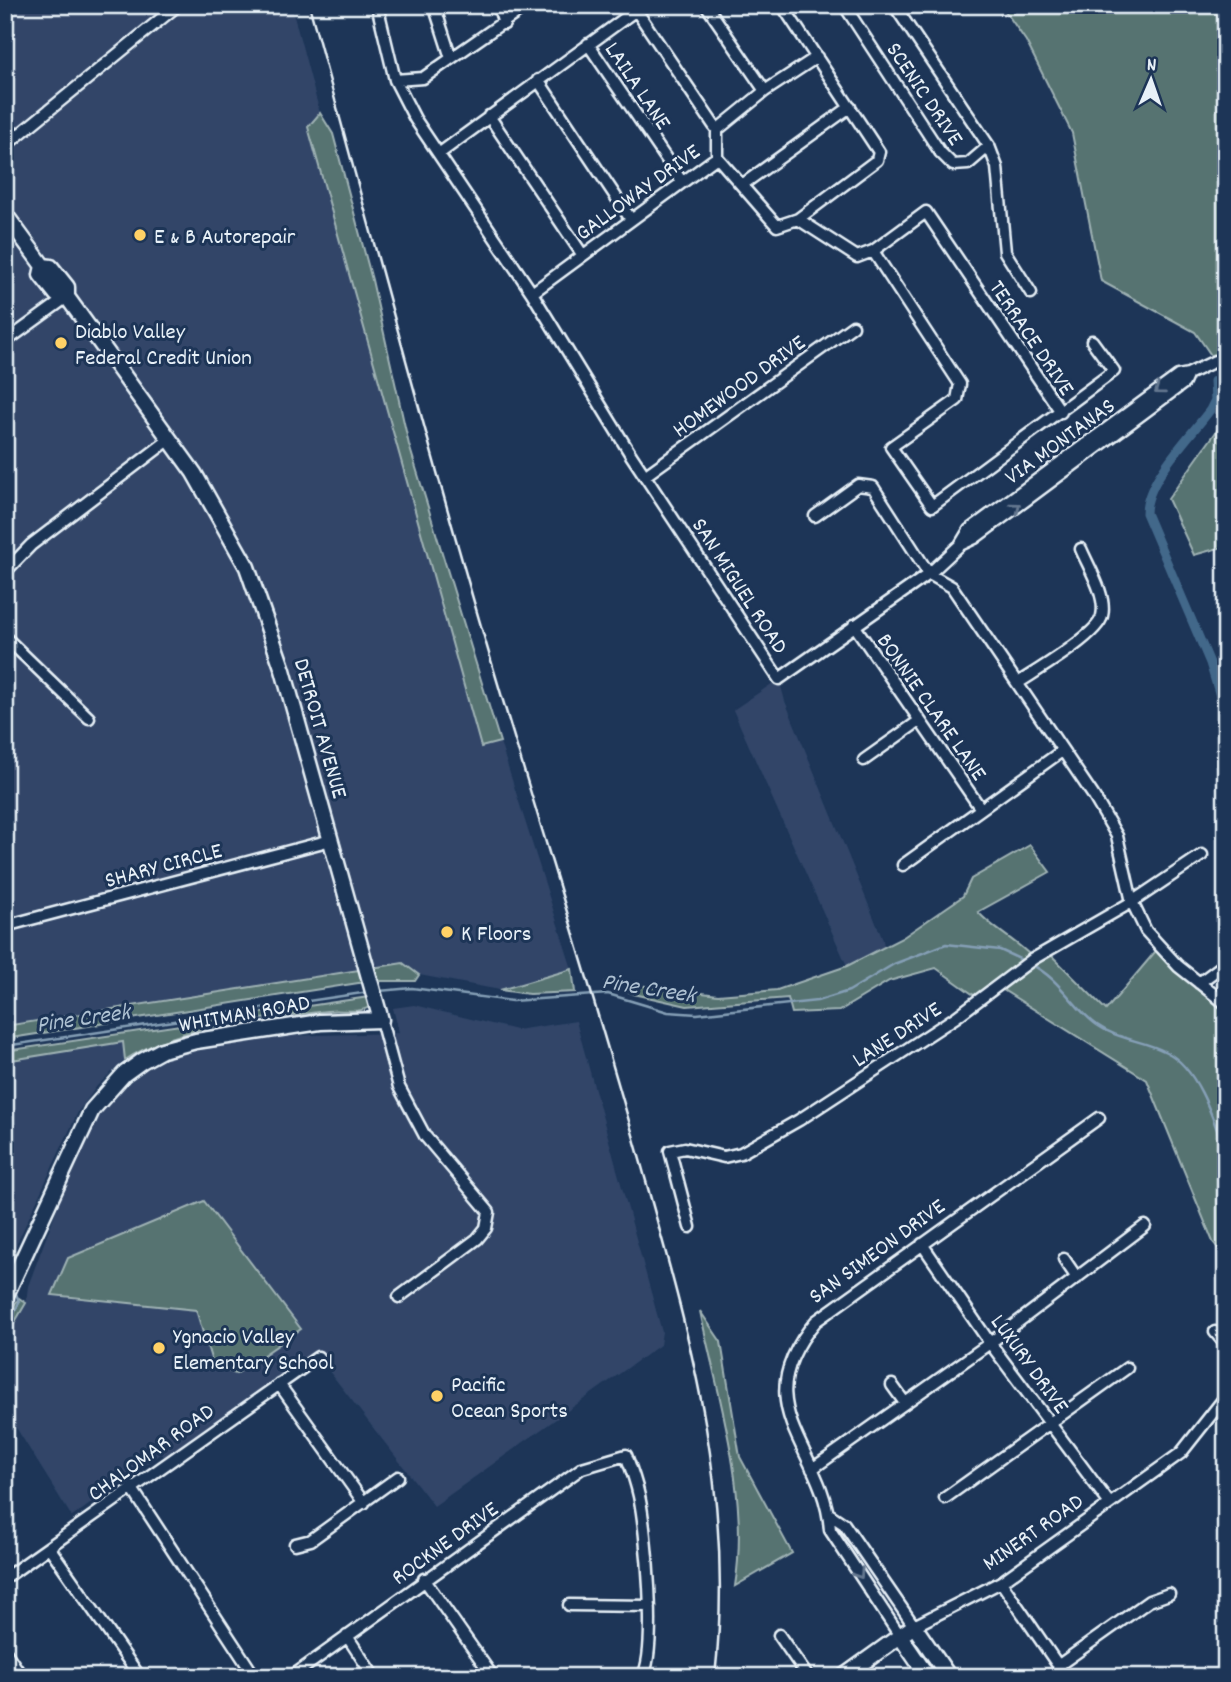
<svg xmlns="http://www.w3.org/2000/svg" width="1231" height="1682" font-family="Dekko,sans-serif">
<rect width="100%" height="100%" fill="#1d3557"/>
<filter id="ink" filterUnits="userSpaceOnUse"><feTurbulence type="fractalNoise" baseFrequency=".0143" numOctaves="2"/><feDisplacementMap in="SourceGraphic" scale="14" xChannelSelector="R" yChannelSelector="G"/><feConvolveMatrix kernelMatrix="1 2 1 2 8 2 1 2 1" color-interpolation-filters="sRGB"/></filter>
<g filter="url(#ink)">
<path fill="#304568" d="M 5,5 L 291,5 L 320,113 L 308,127 L 481,746 L 500,742 L 572,969 L 500,990 L 419,975 L 403,963 L 5,1026 Z
M 779,679 L 785,701 L 883,940 L 884,947 L 847,966 L 733,710 Z
M 414,1005 L 516,1030 L 576,1021 L 662,1332 L 660,1345 L 434,1506 L 318,1357 L 169,1459 L 160,1454 L 72,1517 L 5,1410 L 5,1339 L 26,1303 L 28,1286 L 63,1192 L 104,1105 L 152,1063 L 174,1053 L 279,1036 L 399,1033 L 393,1008 Z
M 123,1042 L 125,1060 L 97,1086 L 78,1112 L 12,1254 L 5,1230 L 5,1061 Z"/>
<path fill="#567371" stroke="#9fb2b4" stroke-width="2" d="M 1001,5 L 1226,5 L 1226,360 L 1215,361 L 1195,332 L 1101,281 L 1072,133 L 1026,41 Z
M 320,113 L 333,134 L 372,280 L 409,445 L 500,742 L 481,747 L 308,127 Z
M 1226,418 L 1226,546 L 1194,555 L 1168,499 Z
M 1030,845 L 1050,872 L 978,912 C 994,930 1016,940 1033,958 L 1047,951 L 1106,1010 L 1160,946 L 1226,1004 L 1226,1258 L 1213,1242 L 1147,1080 L 995,985 L 978,998 L 936,968 L 889,981 L 839,1011 L 792,1013 L 788,998 L 687,1006 L 634,994 L 605,981 L 718,995 L 777,990 L 847,966 L 902,938 L 963,896 L 971,879 Z
M 403,963 L 419,975 L 415,981 L 371,981 L 5,1039 L 5,1026 Z
M 572,969 L 575,992 L 529,994 L 500,990 Z
M 369,997 L 369,1007 C 358,1014 340,1009 327,1011 C 259,1020 184,1022 125,1060 L 123,1042 L 5,1061 L 5,1051 Z
M 204,1201 L 301,1329 L 236,1374 L 213,1365 L 196,1310 L 52,1295 L 68,1258 Z
M 19,1298 L 26,1303 L 5,1339 L 5,1318 Z
M 700,1311 L 721,1342 L 740,1457 L 792,1553 L 735,1586 C 750,1494 719,1401 700,1311 Z"/>
<g fill="none" stroke-linecap="round" stroke-linejoin="round">
<path stroke="#859fb6" stroke-width="2.5" d="M 1030,964 C 1060,978 1073,1008 1097,1025 C 1118,1040 1143,1040 1166,1052 C 1199,1068 1215,1124 1226,1156
M 379,991 L 412,988 L 512,1001 L 608,994 L 668,1012 L 697,1014 L 817,1001 L 849,991 L 894,964 L 946,944 L 1000,950 L 1024,961
M 5,1046 L 369,992
M 5,1258 L 9,1272
M 5,1334 L 19,1302 L 14,1288"/>
<path stroke="#43688a" stroke-width="9" d="M 1214,381 L 1215,400 L 1210,410 C 1190,437 1146,480 1146,513 L 1210,663 L 1226,716"/>
<g stroke="#e8f1f8" stroke-width="15">
<path id="street" d="M 377,5 L 395,80 L 415,119 L 532,293 L 631,455 L 779,679 L 929,574 L 960,545 L 969,530 L 1178,376 L 1188,374 L 1184,383 L 975,538 L 960,545
M 434,5 L 451,58
M 498,5 L 504,24
M 706,5 L 765,91
M 844,5 L 940,152 L 953,165 L 968,164 L 989,146
M 894,5 L 989,146 L 997,167 L 1005,252 L 1031,293
M 636,10 L 717,130
M 588,44 L 682,182
M 395,80 L 423,78 L 528,5
M 538,80 L 630,218
M 489,116 L 582,254
M 5,146 L 178,5
M 440,153 L 643,5
M 717,157 L 717,130 L 765,91 L 817,57
M 742,185 L 850,107
M 798,219 L 857,257 L 873,251 L 960,384 L 957,400 L 891,447 L 932,506 L 1114,371 L 1092,341
M 873,251 L 926,212 L 1061,412
M 532,293 L 717,157 L 777,226 L 798,219 L 877,160 L 879,152 L 782,5
M 5,342 L 67,297
M 1188,374 L 1215,361 L 1226,360
M 646,475 L 853,326
M 815,516 L 858,485 L 873,487 L 929,574 L 952,587 L 1093,795 L 1117,836 L 1132,902 L 1146,931 L 1178,966 L 1226,1004
M 5,572 L 31,545 L 170,439
M 854,625 L 981,809
M 5,637 L 89,718
M 1018,683 C 1036,671 1098,635 1102,616 C 1107,596 1089,568 1081,549
M 864,760 L 919,721
M 903,865 L 1062,751
M 5,926 L 331,840
M 1199,983 L 1226,963
M 381,1020 L 399,1087 L 425,1136 L 489,1212 L 486,1228 L 477,1239 L 399,1297
M 690,1227 L 670,1151 L 685,1148 L 724,1157 L 741,1153 L 799,1120 L 956,1017 L 1033,959 L 1132,902 L 1202,855
M 922,1244 L 990,1343 L 1110,1504
M 1064,1259 L 1077,1278
M 1215,1332 L 1226,1345
M 279,1384 L 364,1503
M 892,1385 L 905,1403
M 812,1469 L 990,1343 L 1145,1226
M 131,1487 L 255,1677
M 945,1498 L 1127,1368
M 829,1514 L 844,1524 L 914,1626 L 1001,1582 L 1181,1453 L 1226,1396
M 295,1544 L 311,1540 L 398,1477
M 49,1547 L 140,1677
M 5,1578 L 318,1357
M 424,1579 L 493,1677
M 1001,1582 L 1066,1677
M 569,1605 L 650,1606
M 779,1635 L 808,1677
M 347,1636 L 374,1677
M 900,1636 L 830,1530 C 824,1446 742,1409 816,1321 L 1099,1118
M 5,1651 L 22,1677
M 1059,1665 L 1149,1601 L 1169,1594
M 291,1677 L 582,1468 L 626,1455 C 631,1468 636,1482 639,1496 C 646,1527 658,1652 642,1677"/>
</g>
<g stroke="#e8f1f8" stroke-width="19">
<path id="secondary" d="M 5,214 L 43,266 L 51,267 L 67,287 L 67,297 L 57,295 L 41,275 L 43,266
M 5,1297 L 92,1110 L 124,1074 L 142,1061 L 162,1050 L 196,1041 L 320,1022 L 381,1020 L 283,670 L 247,567 L 194,473 L 67,297
M 900,1636 L 928,1677
M 843,1677 L 914,1626 L 949,1677"/>
</g>
<use href="#street" stroke="#1d3557" stroke-width="10"/>
<use href="#secondary" stroke="#1d3557" stroke-width="14"/>
<path stroke="#e8f1f8" stroke-width="2.5" d="M 309,5 C 378,256 444,508 520,757 C 562,896 605,1034 644,1174 C 692,1345 735,1496 715,1677"/>
</g>
<defs><path id="oneway-chevron" d="M-2-3.5L2.5 0L-2 3.5" fill="none" stroke-width="1.6" stroke-linecap="round" stroke-linejoin="round" transform="scale(1.75)"/></defs>
<g stroke="#64778f">
<use href="#oneway-chevron" transform="translate(1159 390) rotate(144)"/>
<use href="#oneway-chevron" transform="translate(1016 507) rotate(-37)"/>
<use href="#oneway-chevron" transform="translate(859 1574) rotate(57)"/>
</g>
</g>
<g fill="#ffd166" stroke="#1d3557" stroke-width="2.5">
<circle cx="140" cy="235" r="7"/>
<circle cx="61" cy="343" r="7"/>
<circle cx="447" cy="932" r="7"/>
<circle cx="159" cy="1348" r="7"/>
<circle cx="437" cy="1396" r="7"/>
</g>
<g text-anchor="middle" stroke-width="6" stroke-linejoin="round" paint-order="stroke">
<g font-size="23" fill="#e8f1f8" stroke="#1d3557">
<text transform="translate(639 85) rotate(56)" y="8">LAILA LANE</text>
<text transform="translate(926 93) rotate(56)" y="8">SCENIC DRIVE</text>
<text transform="translate(637 191) rotate(-36)" y="8">GALLOWAY DRIVE</text>
<text transform="translate(1033 337) rotate(56)" y="8">TERRACE DRIVE</text>
<text transform="translate(738 385) rotate(-36)" y="8">HOMEWOOD DRIVE</text>
<text transform="translate(1059 440) rotate(-36)" y="8">VIA MONTANAS</text>
<text transform="translate(741 585) rotate(57)" y="8">SAN MIGUEL ROAD</text>
<text transform="translate(933 706) rotate(55)" y="8">BONNIE CLARE LANE</text>
<text transform="translate(322 728) rotate(74)" y="8">DETROIT AVENUE</text>
<text transform="translate(163 864) rotate(-15)" y="8">SHARY CIRCLE</text>
<text transform="translate(244 1012) rotate(-10)" y="8">WHITMAN ROAD</text>
<text transform="translate(896 1033) rotate(-33)" y="8">LANE DRIVE</text>
<text transform="translate(876 1250) rotate(-36)" y="8">SAN SIMEON DRIVE</text>
<text transform="translate(1031 1363) rotate(54)" y="8">LUXURY DRIVE</text>
<text transform="translate(150 1451) rotate(-36)" y="8">CHALOMAR ROAD</text>
<text transform="translate(1032 1531) rotate(-35)" y="8">MINERT ROAD</text>
<text transform="translate(444 1542) rotate(-36)" y="8">ROCKNE DRIVE</text>
</g>
<g font-size="23" fill="#e8f1f8" stroke="#1d3557" text-anchor="start">
<text x="154" y="243">E &amp; B Autorepair</text>
<text x="75" y="338">Diablo Valley<tspan x="75" dy="26">Federal Credit Union</tspan></text>
<text x="461" y="940">K Floors</text>
<text x="173" y="1343">Ygnacio Valley<tspan x="173" dy="26">Elementary School</tspan></text>
<text x="451" y="1391">Pacific<tspan x="451" dy="26">Ocean Sports</tspan></text>
</g>
<g font-size="24" font-style="italic" fill="#aec1d2" stroke="#1d3557">
<text transform="translate(649 987) rotate(9)" y="8">Pine Creek</text>
<text transform="translate(83 1017) rotate(-8)" y="8">Pine Creek</text>
</g>
</g>
<rect width="1231" height="1682" fill="none" stroke="#1d3557" stroke-width="28"/>
<rect x="14" y="14" width="1203" height="1654" fill="none" stroke="#e8f1f8" stroke-width="2.5" filter="url(#ink)"/>
<g transform="translate(1151 80) rotate(2)" stroke="#1d3557" stroke-width="5" paint-order="stroke">
<path d="M0-5L12 26L0 18L-12 26Z" fill="#e8f1f8"/>
<text y="-10" font-size="19" font-weight="bold" text-anchor="middle" fill="#e8f1f8">N</text>
</g>
</svg>
